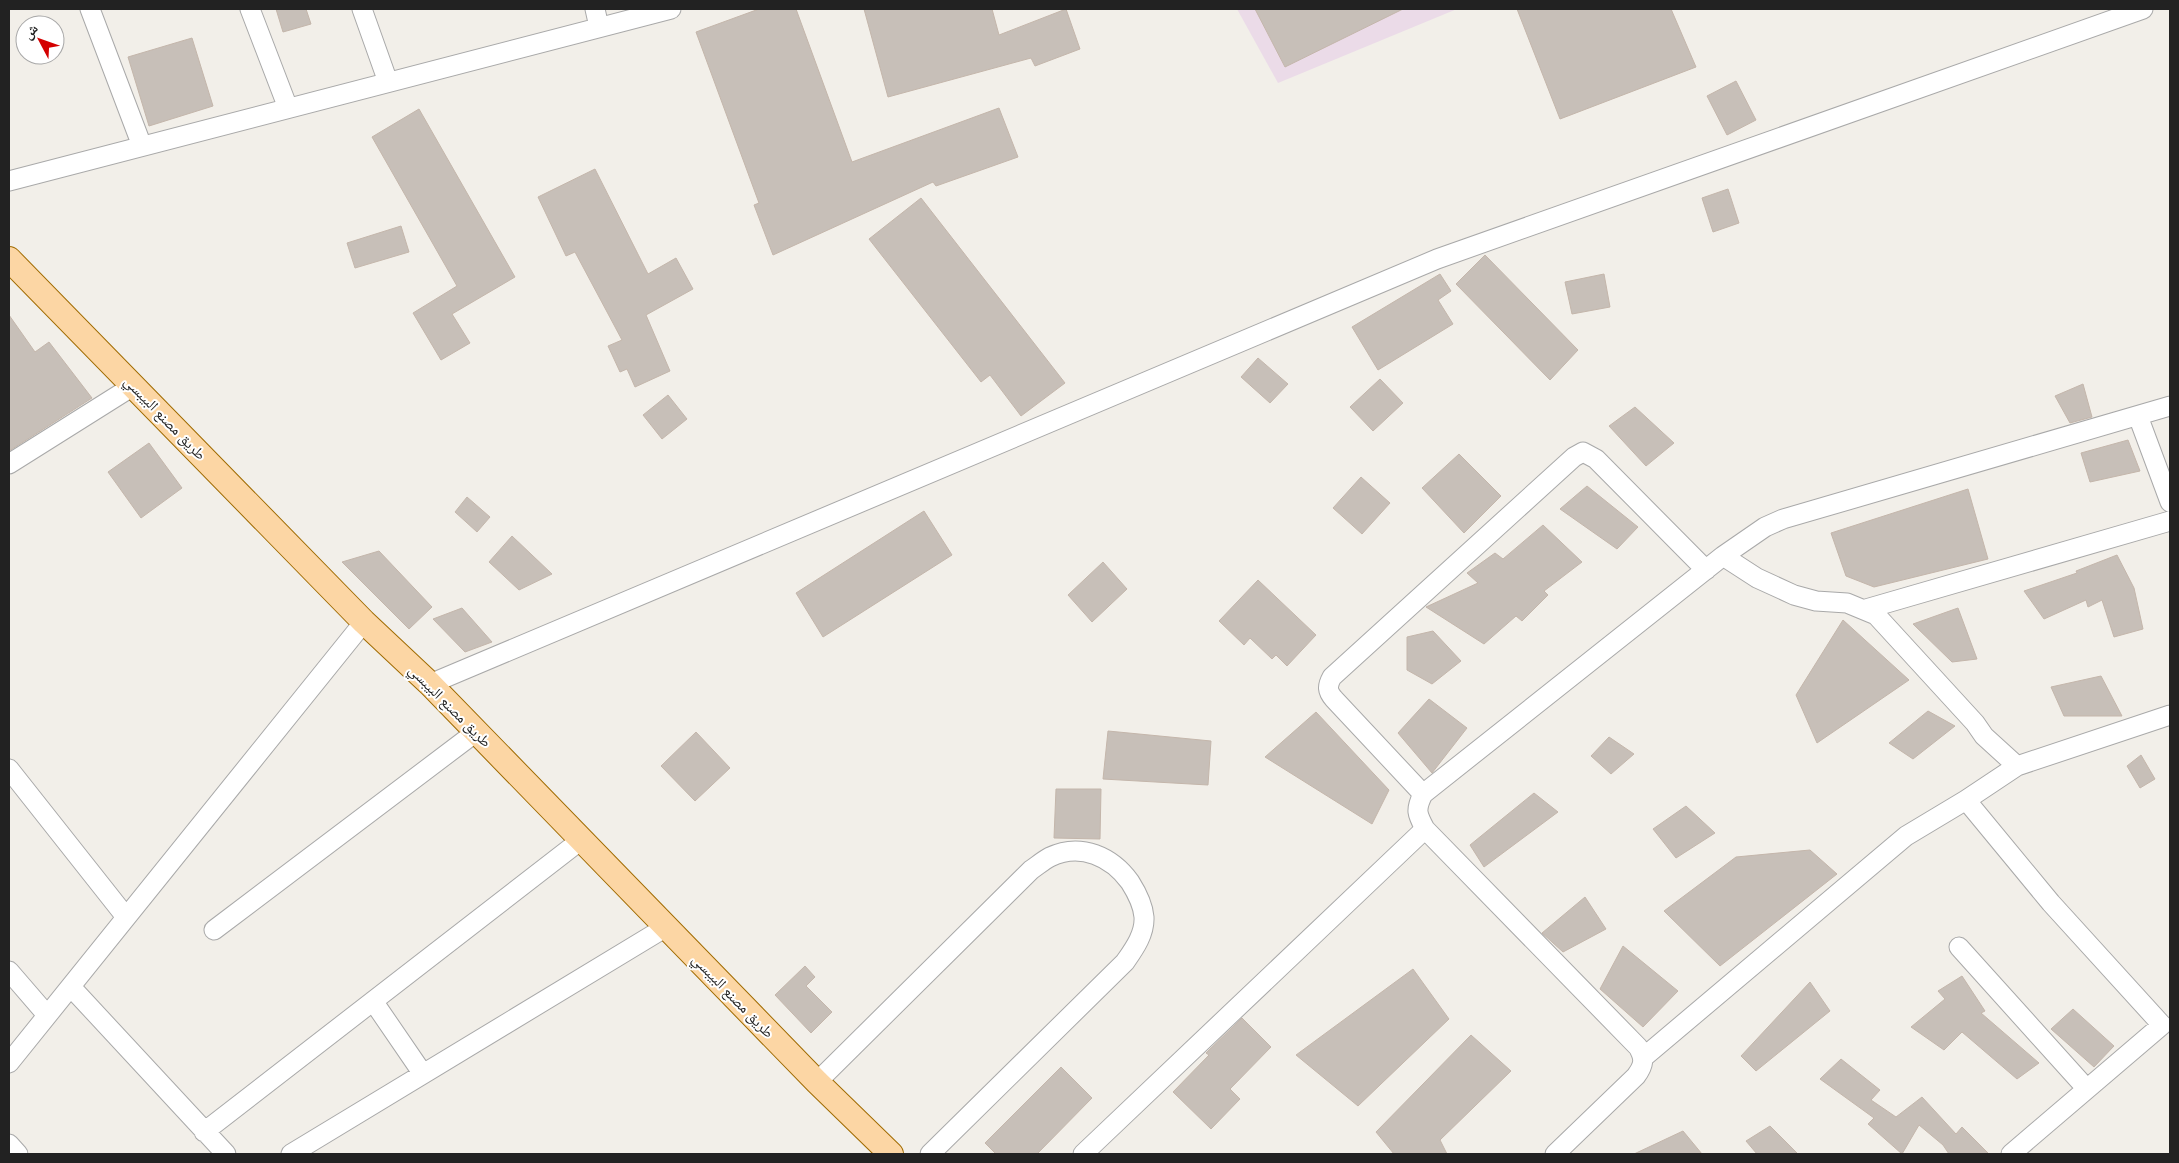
<svg xmlns="http://www.w3.org/2000/svg" width="2179" height="1163" font-family="'Open Sans','Noto Naskh Arabic',sans-serif">
<rect width="100%" height="100%" fill="#f2efe9"/>
<path fill="#ebdbe8" d="M 1237,9 L 1457,9 L 1278,83 Z"/>
<path fill="#c7bfb8" stroke="#c4b6ab" d="M 276,9 L 306,9 L 311,24 L 283,32 Z
M 759,9 L 796,9 L 852,162 L 999,108 L 1018,157 L 936,186 L 933,182 L 773,255 L 754,205 L 759,203 L 696,32 Z
M 864,9 L 992,9 L 999,35 L 1066,9 L 1080,49 L 1035,66 L 1031,58 L 888,97 Z
M 1255,9 L 1403,9 L 1285,67 Z
M 1517,9 L 1671,9 L 1696,67 L 1560,119 Z
M 192,38 L 213,106 L 149,126 L 128,57 Z
M 1736,81 L 1756,120 L 1727,135 L 1707,96 Z
M 419,109 L 515,277 L 452,314 L 470,343 L 441,360 L 413,313 L 457,286 L 372,137 Z
M 595,169 L 648,274 L 676,258 L 693,289 L 646,315 L 670,371 L 635,387 L 627,369 L 620,372 L 608,346 L 622,340 L 575,252 L 566,256 L 538,197 Z
M 1728,189 L 1739,223 L 1713,232 L 1702,198 Z
M 921,198 L 1065,383 L 1021,416 L 990,375 L 981,382 L 869,239 Z
M 401,226 L 409,252 L 355,268 L 347,243 Z
M 1485,255 L 1578,350 L 1550,380 L 1456,284 Z
M 1440,274 L 1451,291 L 1438,300 L 1453,324 L 1378,370 L 1352,327 Z
M 1604,274 L 1610,307 L 1572,314 L 1565,282 Z
M 9,315 L 35,352 L 49,342 L 92,398 L 9,451 Z
M 1258,358 L 1288,384 L 1270,403 L 1241,377 Z
M 1380,379 L 1403,403 L 1373,431 L 1350,407 Z
M 2083,384 L 2092,417 L 2070,423 L 2055,396 Z
M 668,395 L 687,419 L 662,439 L 643,415 Z
M 1635,407 L 1674,443 L 1646,466 L 1609,426 Z
M 2128,440 L 2140,471 L 2090,482 L 2081,453 Z
M 149,443 L 182,488 L 141,518 L 108,472 Z
M 1459,454 L 1501,496 L 1464,533 L 1422,488 Z
M 1361,477 L 1390,503 L 1362,534 L 1333,508 Z
M 1587,486 L 1638,527 L 1617,549 L 1560,509 Z
M 1968,489 L 1988,559 L 1874,587 L 1846,576 L 1831,533 Z
M 467,497 L 490,517 L 477,532 L 455,512 Z
M 924,511 L 952,555 L 823,637 L 796,593 Z
M 1543,525 L 1582,562 L 1544,591 L 1548,595 L 1522,621 L 1516,616 L 1484,644 L 1426,607 L 1478,583 L 1467,573 L 1495,553 L 1503,559 Z
M 512,536 L 552,574 L 519,590 L 489,562 Z
M 379,551 L 432,607 L 409,629 L 342,562 Z
M 2117,555 L 2134,588 L 2143,629 L 2114,637 L 2102,600 L 2088,607 L 2086,600 L 2044,619 L 2024,591 L 2077,573 L 2076,571 Z
M 1103,562 L 1127,589 L 1092,622 L 1068,595 Z
M 1258,580 L 1316,635 L 1287,666 L 1276,655 L 1272,659 L 1250,638 L 1244,645 L 1219,621 Z
M 462,608 L 492,642 L 465,652 L 433,619 Z
M 1958,608 L 1977,659 L 1952,662 L 1913,624 Z
M 1843,620 L 1909,680 L 1817,743 L 1796,695 Z
M 1433,631 L 1461,661 L 1432,684 L 1407,670 L 1407,637 Z
M 2101,676 L 2122,716 L 2064,716 L 2051,687 Z
M 1429,699 L 1467,728 L 1432,773 L 1398,733 Z
M 1928,711 L 1955,726 L 1913,759 L 1889,743 Z
M 1316,712 L 1389,790 L 1372,824 L 1265,757 Z
M 1108,731 L 1211,741 L 1208,785 L 1103,779 Z
M 696,732 L 730,768 L 695,801 L 661,766 Z
M 1609,737 L 1634,754 L 1611,774 L 1591,756 Z
M 2141,755 L 2155,779 L 2140,788 L 2127,766 Z
M 1056,789 L 1101,789 L 1100,839 L 1054,838 Z
M 1534,793 L 1558,812 L 1484,867 L 1470,845 Z
M 1686,806 L 1715,833 L 1676,858 L 1653,829 Z
M 1810,850 L 1837,874 L 1720,966 L 1664,911 L 1736,857 Z
M 1585,897 L 1606,929 L 1563,952 L 1542,933 Z
M 1623,946 L 1678,991 L 1643,1027 L 1600,989 Z
M 805,966 L 815,977 L 806,986 L 832,1012 L 811,1033 L 775,995 Z
M 1413,969 L 1449,1019 L 1358,1106 L 1296,1055 Z
M 1962,976 L 1985,1011 L 1981,1013 L 2039,1063 L 2017,1079 L 1962,1032 L 1944,1050 L 1911,1027 L 1945,999 L 1938,991 Z
M 1810,982 L 1830,1011 L 1756,1071 L 1741,1056 Z
M 2073,1009 L 2114,1046 L 2094,1067 L 2051,1029 Z
M 1242,1018 L 1271,1047 L 1230,1089 L 1240,1099 L 1211,1129 L 1173,1092 L 1209,1055 L 1206,1053 Z
M 1471,1035 L 1511,1071 L 1440,1140 L 1447,1154 L 1394,1154 L 1376,1132 Z
M 1841,1059 L 1880,1090 L 1871,1100 L 1896,1117 L 1922,1097 L 1956,1134 L 1962,1127 L 1989,1154 L 1949,1154 L 1943,1145 L 1919,1125 L 1902,1154 L 1868,1124 L 1874,1118 L 1820,1079 Z
M 1061,1067 L 1092,1098 L 1037,1154 L 996,1154 L 985,1143 Z
M 1770,1126 L 1798,1154 L 1757,1154 L 1746,1141 Z
M 1683,1131 L 1702,1154 L 1634,1154 Z"/>
<g fill="none" stroke-linecap="round" stroke-linejoin="round">
<g stroke="#a9a9a9" stroke-width="21">
<path id="minor" d="M 90,9 L 142,146
M 250,9 L 288,108
M 362,9 L 388,82
M 595,9 L 599,27
M 9,181 L 671,9
M 2138,416 L 2170,502
M 9,464 L 133,386
M 1723,556 L 1757,578 L 1794,595 L 1816,601 L 1847,603 L 1876,615 L 1975,723 L 1984,736 L 2017,766
M 1866,609 L 2170,521
M 430,684 L 1437,259 L 2143,9
M 9,769 L 126,917
M 1423,794 L 1334,699 C 1327,691 1327,686 1332,677 L 1574,457 L 1583,452 L 1596,459 L 1706,570
M 1966,800 L 2051,903 L 2162,1025 L 2011,1154
M 214,930 L 476,732
M 1959,947 L 2086,1088
M 9,971 L 47,1015
M 71,987 L 226,1154
M 373,1001 L 423,1074
M 1644,1057 L 1906,836 L 1966,800 L 2017,766 L 2170,715
M 9,1063 L 364,622
M 817,1082 L 1031,870 C 1037,866 1044,860 1050,857 C 1081,842 1112,857 1130,882 C 1137,893 1143,904 1144,917 C 1145,934 1134,949 1125,962 L 930,1154
M 204,1132 L 581,840
M 9,1144 L 18,1154
M 291,1154 L 666,927
M 1083,1154 L 1425,829
M 1555,1154 L 1636,1076 C 1644,1065 1645,1059 1638,1047 L 1425,829 C 1417,814 1415,810 1423,794 L 1723,556 L 1765,527 L 1783,519 L 2170,406"/>
</g>
<g stroke="#a06b00" stroke-width="26">
<path id="major" d="M 9,259 L 364,622 L 430,684 L 817,1082 L 891,1154"/>
</g>
<use href="#minor" stroke="#fff" stroke-width="19"/>
<use href="#major" stroke="#fcd6a4" stroke-width="24"/>
</g>
<g text-anchor="middle" stroke-width="4" stroke-linejoin="round" paint-order="stroke">
<g font-size="15" fill="#222" stroke="#fff">
<text transform="translate(165 418) rotate(46)" y="5">طريق مصنع البيبسي</text>
<text transform="translate(450 706) rotate(45)" y="5">طريق مصنع البيبسي</text>
<text transform="translate(733 996) rotate(46)" y="5">طريق مصنع البيبسي</text>
</g>
</g>
<rect width="2179" height="1163" fill="none" stroke="#222222" stroke-width="20"/>
<g transform="translate(40 40) rotate(311)"><circle r="24" fill="#ffffff" stroke="#a7a7a7"/>
<path d="M0-4L9 19L0 12L-9 19Z" fill="#d40000"/>
<text y="-8" font-size="14" font-weight="bold" text-anchor="middle" fill="#222222">ش</text>
</g>
</svg>
